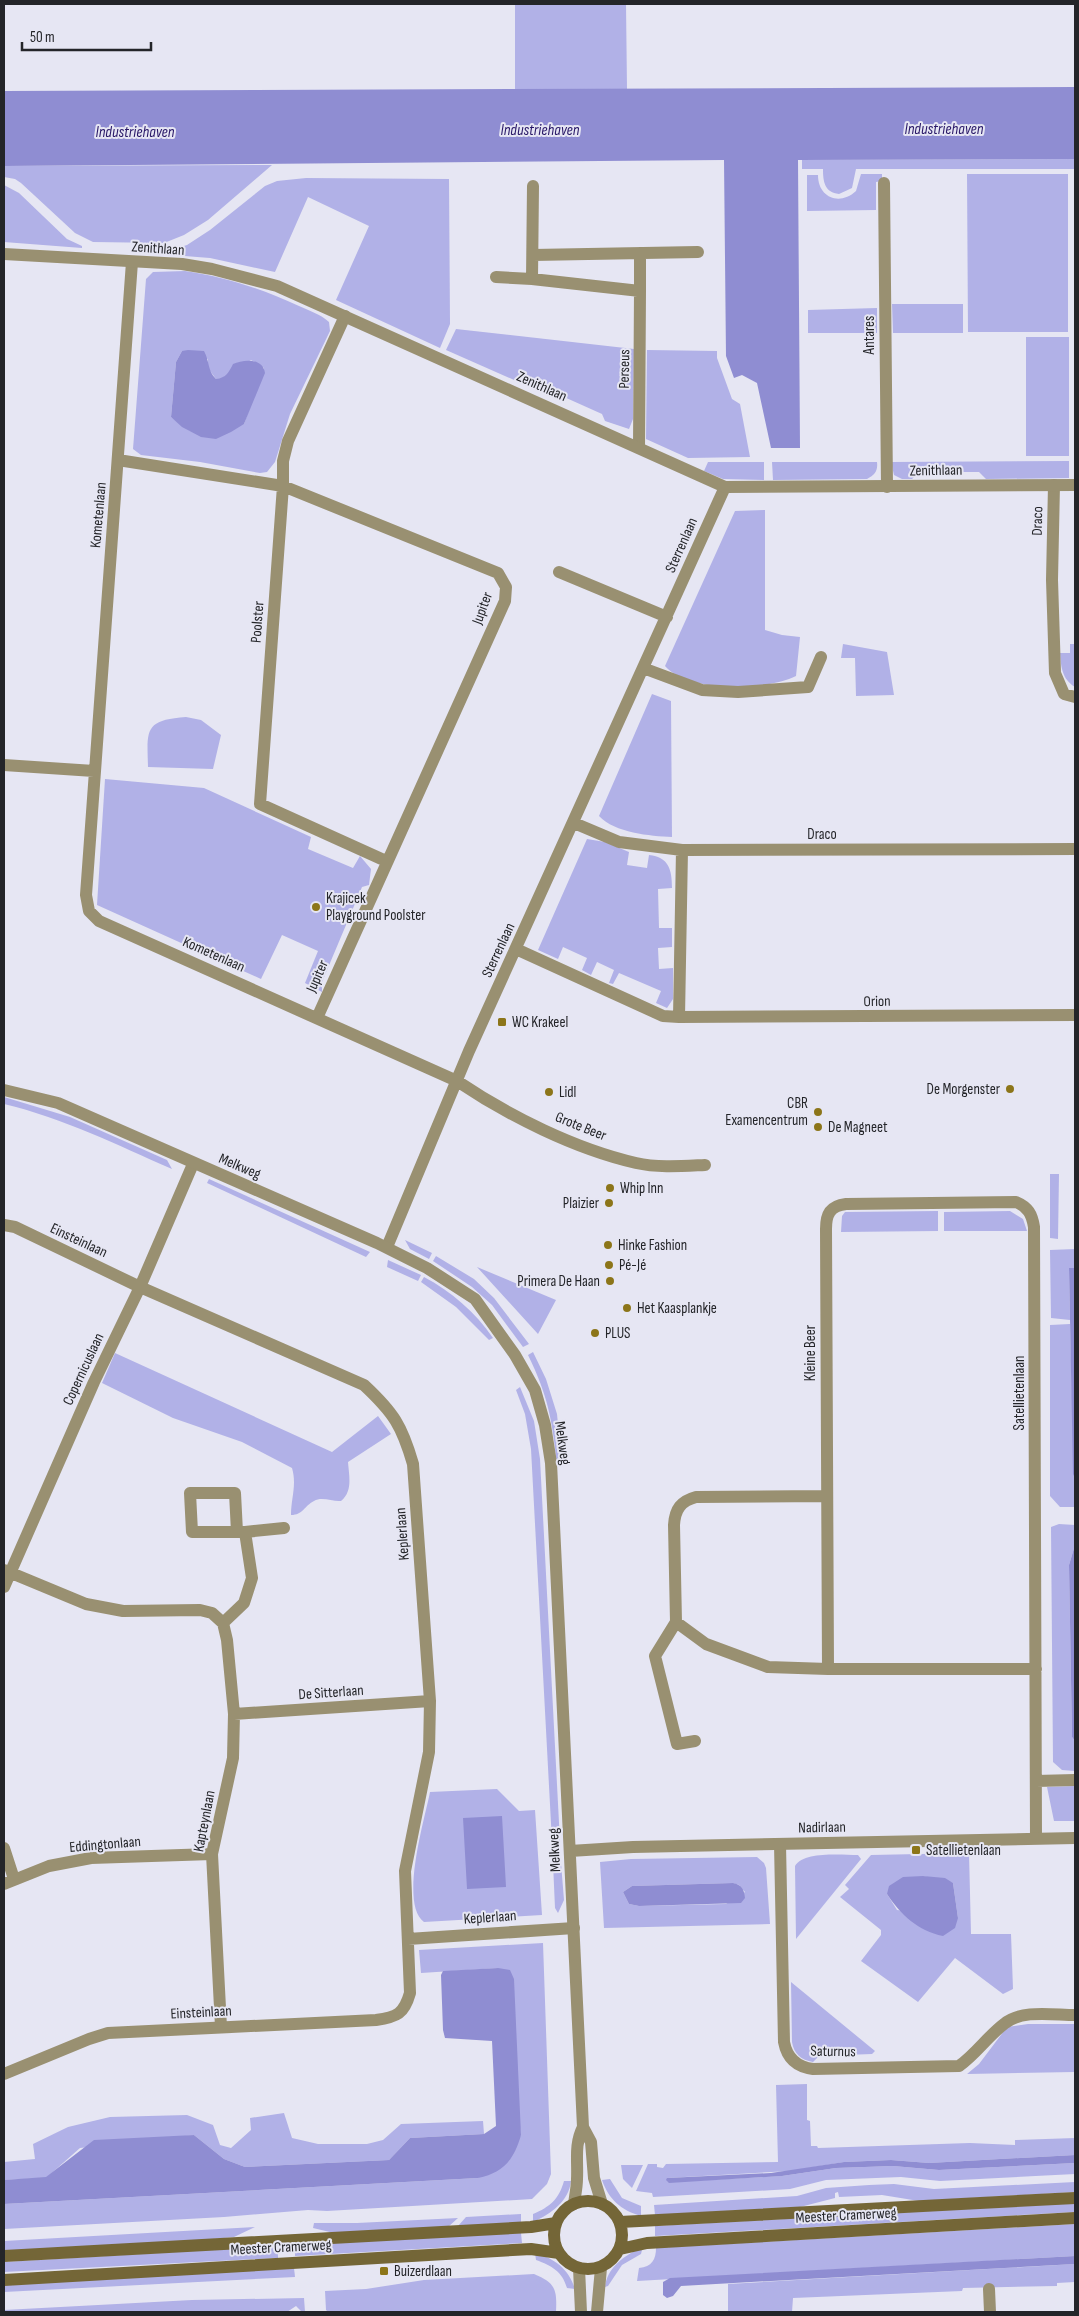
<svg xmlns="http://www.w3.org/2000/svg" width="1079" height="2316" font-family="'Sofia Sans Condensed',sans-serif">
<rect width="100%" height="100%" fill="#e6e6f3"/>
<path fill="#b1b1e7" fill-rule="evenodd" d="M 515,4 L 626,4 L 627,89 L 515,90 Z
M 1075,159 L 1075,169 L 856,169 L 852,188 L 839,194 C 825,192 823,183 823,169 L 802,169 L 802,160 Z
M 272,165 L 208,220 L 184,235 L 164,243 L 93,242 L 75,233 L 21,183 L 15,179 L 4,177 L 4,166 Z
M 861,174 L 882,174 L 882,181 L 876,182 L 876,210 L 807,211 L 807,175 L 818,175 C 818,198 840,206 856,191 Z
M 967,174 L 1068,174 L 1068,332 L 968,332 Z
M 306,178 L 449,179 L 450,324 L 440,348 L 336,300 L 369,226 L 308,197 L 275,272 L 210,258 L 159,254 L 187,245 L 210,230 L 265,186 L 277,181 Z
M 4,185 L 19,193 L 67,239 L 82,246 L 82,248 L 4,242 Z
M 185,271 C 226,277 262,289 299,306 C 310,311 320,314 329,322 L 330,331 L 290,414 L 275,462 L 267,472 L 260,473 L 200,462 L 141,455 L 133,449 L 146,279 L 153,272 ZM 182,351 L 208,359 L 208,368 L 216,379 L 221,379 L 251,360 L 264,368 L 244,424 L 190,431 L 171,417 L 176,362 Z
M 892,304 L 963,304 L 963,333 L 893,333 Z
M 877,308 L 877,333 L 808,333 L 808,310 Z
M 456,329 L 634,349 L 633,419 L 629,429 L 605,421 L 602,414 L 544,388 L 537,390 L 446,350 Z
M 1026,337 L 1069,337 L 1069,456 L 1026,456 Z
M 647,350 L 717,351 L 717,358 L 732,399 L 740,404 L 750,457 L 688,458 L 646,439 Z
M 1069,461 L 1069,478 L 986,479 L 979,472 L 919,472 L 912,479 L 902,479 L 894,475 L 891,462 Z
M 708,462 L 764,462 L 764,480 L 723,479 L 704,471 Z
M 772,462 L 877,462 C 878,471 875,475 867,479 L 773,480 Z
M 765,510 L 765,630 L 782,635 L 800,637 L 796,676 C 766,691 689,693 665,666 L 735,511 Z
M 843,644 L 887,652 L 894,695 L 856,696 L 855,658 L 841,658 Z
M 1070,644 L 1075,644 L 1075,687 C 1062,679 1061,667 1060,653 L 1070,653 Z
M 652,694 L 671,701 L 672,837 C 650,836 615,833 599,816 Z
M 186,717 L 201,720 L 221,735 L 213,769 L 148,767 C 147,730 144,720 186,717 Z
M 105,779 L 204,788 L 311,837 L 308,849 L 353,868 L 360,856 L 371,869 L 369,885 L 362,887 L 322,982 L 322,992 L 305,983 L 318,951 L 282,935 L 261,979 L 97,905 Z
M 587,839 L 605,842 L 629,852 L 627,865 L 647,868 L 649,855 C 669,857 672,870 672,888 L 658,889 L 659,928 L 672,928 L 672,947 L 658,948 L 659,969 L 673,968 L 673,999 L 667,1008 L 656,1003 L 661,991 L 619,973 L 613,984 L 609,983 L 614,970 L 597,962 L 591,975 L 582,970 L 587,958 L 563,947 L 558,959 L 538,950 Z
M 4,1097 L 70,1117 L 167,1160 L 172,1169 C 117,1145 63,1118 4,1104 Z
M 1050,1174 L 1059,1174 L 1058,1239 L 1050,1238 Z
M 209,1179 L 370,1252 L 366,1257 L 207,1183 Z
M 938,1211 L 938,1231 L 841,1232 L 842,1216 L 845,1212 Z
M 1010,1211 L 1023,1219 L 1027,1231 L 944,1231 L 944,1212 Z
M 405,1240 L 432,1253 L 429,1259 L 410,1249 Z
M 1075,1249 L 1075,1268 L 1069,1268 L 1070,1320 L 1051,1318 L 1050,1250 Z
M 436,1256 L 474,1279 L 494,1298 L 529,1344 L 523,1347 L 492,1305 L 472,1287 L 433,1261 Z
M 388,1260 L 421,1275 L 418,1281 L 387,1267 Z
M 477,1267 L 556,1300 L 538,1334 Z
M 424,1277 C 452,1292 475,1312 493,1338 L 489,1340 L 456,1307 L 421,1282 Z
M 1070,1324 L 1075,1507 L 1060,1507 L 1050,1496 L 1050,1325 Z
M 533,1352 L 546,1379 L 557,1414 L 562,1464 L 557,1464 C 552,1419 548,1396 528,1355 Z
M 115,1353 L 332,1452 L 378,1416 L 391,1434 L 348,1462 C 349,1476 353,1491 341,1501 C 333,1502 322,1496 314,1501 C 304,1506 303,1515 291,1515 C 291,1498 297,1485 292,1468 L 242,1442 L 173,1418 L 102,1383 Z
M 520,1387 L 534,1421 L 540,1459 L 560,1842 L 552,1842 L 531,1449 L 525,1414 L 516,1390 Z
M 1059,1524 L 1075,1525 L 1075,1545 L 1069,1565 L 1072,1737 L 1075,1741 L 1075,1771 L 1062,1770 L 1053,1762 L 1051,1527 Z
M 1075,1786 L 1075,1821 L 1054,1821 L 1047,1787 Z
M 497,1789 L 519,1811 L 535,1810 L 542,1915 L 424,1922 C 399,1904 425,1818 430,1792 Z
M 969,1853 L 971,1934 L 1011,1934 L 1013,1989 L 1003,1994 L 955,1958 L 918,2002 L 861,1961 L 881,1935 L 881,1930 L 840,1897 L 849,1889 L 845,1885 L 871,1855 ZM 923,1876 L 953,1883 L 958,1918 L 897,1910 L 887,1894 Z
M 858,1855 L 861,1859 L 796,1939 L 795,1866 C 804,1851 841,1855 858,1855 Z
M 757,1857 L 764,1863 L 766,1868 L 770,1924 L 604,1928 L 600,1862 L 631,1859 ZM 733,1883 L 739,1885 L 745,1892 L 726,1904 L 639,1906 L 629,1904 L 623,1892 L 632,1886 Z
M 553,1863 L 561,1863 L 564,1900 L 558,1913 L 555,1908 Z
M 543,1943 L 551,2174 L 547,2184 L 532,2199 L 327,2211 L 308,2210 L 224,2217 L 4,2229 L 4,2204 L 478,2178 L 521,2135 L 498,1968 L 421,1973 L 419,1950 Z
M 791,1982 L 875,2051 L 872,2054 L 819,2056 L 813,2062 C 801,2060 794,2054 792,2042 Z
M 1028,2024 L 1075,2024 L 1075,2072 L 967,2074 L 979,2064 L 1007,2027 Z
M 807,2084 L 807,2120 L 810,2121 L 811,2146 L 817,2146 L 818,2148 L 970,2143 L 1015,2145 L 1015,2140 L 1075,2138 L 1075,2155 L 929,2163 L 891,2160 L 844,2162 L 790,2171 L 667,2178 L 668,2182 L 782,2176 L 836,2168 L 893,2166 L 939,2170 L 1075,2163 L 1075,2174 L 940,2181 L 901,2177 L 826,2180 L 790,2189 L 653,2197 L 652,2193 L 636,2191 L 648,2164 L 657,2164 L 657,2167 L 663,2168 L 666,2164 L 778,2162 L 776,2085 Z
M 284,2113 L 292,2138 L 318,2144 L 367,2144 L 383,2140 L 401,2124 L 483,2121 L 484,2134 L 410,2138 L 389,2160 L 245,2167 L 224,2159 L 194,2135 L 80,2148 L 46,2178 L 4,2180 L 4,2162 L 35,2159 L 33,2144 L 68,2127 L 110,2117 L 187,2115 L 213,2125 L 220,2145 L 231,2148 L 251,2130 L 250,2118 Z
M 621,2165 L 643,2165 L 632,2188 L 623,2179 Z
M 610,2179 L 622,2198 L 641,2206 L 641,2216 C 621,2210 609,2200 602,2180 Z
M 564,2181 L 571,2181 C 569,2201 551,2214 533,2222 L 533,2214 C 550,2207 559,2199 564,2181 Z
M 1075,2182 L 1075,2192 L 919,2201 L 882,2195 L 839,2197 L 838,2192 L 835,2193 L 835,2198 L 800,2207 L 655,2215 L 654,2205 L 797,2196 L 826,2188 L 869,2185 L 894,2184 L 934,2189 Z
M 1075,2203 L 1075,2212 L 655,2236 L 655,2226 Z
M 521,2214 L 521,2222 L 458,2226 L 466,2217 Z
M 458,2218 L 448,2227 L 334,2233 L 313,2228 L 314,2223 L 357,2223 Z
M 1075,2224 L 1075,2256 L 637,2281 L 639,2268 C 652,2267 656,2259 656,2248 Z
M 255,2227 L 234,2237 L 203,2240 L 4,2251 L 4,2241 Z
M 521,2233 L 522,2243 L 295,2256 L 295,2245 Z
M 278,2246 L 278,2258 L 4,2272 L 4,2262 Z
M 637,2250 L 642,2250 L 641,2254 L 622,2265 L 608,2286 L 605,2287 C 607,2269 622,2257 637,2250 Z
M 535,2253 C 554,2258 569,2269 575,2289 L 567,2288 C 562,2271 552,2266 536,2260 Z
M 1075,2264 L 1075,2282 L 1057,2283 L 1057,2286 L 963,2288 L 962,2291 L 793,2298 L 792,2312 L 728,2312 L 728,2284 Z
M 294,2268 L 295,2277 L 4,2292 L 4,2284 Z
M 534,2274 C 556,2283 557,2290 556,2312 L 328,2312 L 326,2310 L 325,2291 L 366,2289 L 424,2280 Z
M 304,2298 L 305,2312 L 302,2312 L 296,2306 L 287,2312 L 4,2312 L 4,2310 L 192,2300 Z"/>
<path fill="#8f8dd2" d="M 1075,87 L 1075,159 L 798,160 L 800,448 L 771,448 L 757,383 L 742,375 L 734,378 L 726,356 L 724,160 L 4,166 L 4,91 Z
M 188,350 L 204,351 C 210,362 207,370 216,379 C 226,378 229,372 233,364 C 244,359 263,358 265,373 L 244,424 L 231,432 L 216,439 L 201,437 L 182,427 L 171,417 L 176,362 L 182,351 Z
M 1069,1268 L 1075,1268 L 1075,1478 L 1073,1474 Z
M 1075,1545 L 1075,1741 L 1072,1737 L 1069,1565 Z
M 502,1816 L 506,1887 L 467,1889 L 463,1818 Z
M 923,1876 L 945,1878 L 953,1883 L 958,1918 L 955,1928 L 943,1936 C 918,1931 901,1915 887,1894 L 889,1886 L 903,1877 Z
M 733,1883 C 742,1885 744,1889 745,1898 L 741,1903 L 639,1906 L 629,1904 L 623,1892 L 632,1886 Z
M 498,1968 L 510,1970 L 514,1979 L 521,2135 C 514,2160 503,2173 478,2178 L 4,2204 L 4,2180 L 46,2177 L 94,2140 L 194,2135 L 224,2159 L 245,2167 L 389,2160 L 410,2138 L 484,2134 L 496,2126 L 492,2041 L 445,2038 L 443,2030 L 441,1975 L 443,1971 Z
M 1075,2155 L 1075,2163 L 939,2170 L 893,2166 L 836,2168 L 782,2176 L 669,2183 L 666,2180 L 667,2178 L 771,2173 L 844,2162 L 891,2160 L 929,2163 Z
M 1075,2256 L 1075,2264 L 681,2286 L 673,2296 L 667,2298 L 663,2295 L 663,2282 L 670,2278 Z"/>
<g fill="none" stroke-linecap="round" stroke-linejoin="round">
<path stroke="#999071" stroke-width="12" d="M 884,183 L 887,487
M 533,255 L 698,252
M 132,262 L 86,895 L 89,911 L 99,921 L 457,1081 C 509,1116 575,1149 636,1163 C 658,1168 683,1166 705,1165
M 496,277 L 532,279 L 533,186
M 532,279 L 640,291 L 640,253
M 345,316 L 288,441 L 283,461 L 283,486 L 260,804 L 386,861
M 639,447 L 640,291
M 118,460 L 283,486 L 498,573 L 506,587 L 505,601 L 317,1018
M 1054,485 L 1052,580 L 1055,673 L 1064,694 L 1075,697
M 559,572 L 667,617
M 643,668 L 702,690 L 738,692 L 808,687 L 821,657
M 4,765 L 94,771
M 574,823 L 619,842 L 682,850 L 1075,849
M 682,850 L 679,1017 L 1075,1015
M 516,949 L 663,1016 L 679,1017
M 4,1225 L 15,1227 L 140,1287 L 364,1385 C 394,1413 402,1426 413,1464 L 430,1701 L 429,1752 L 405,1871 L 410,1993 C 404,2014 397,2017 376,2020 L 108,2033 L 89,2039 L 4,2074
M 387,1247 L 469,1051 L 725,487
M 827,1496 L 696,1497 C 681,1501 675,1509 674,1525 L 676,1622 L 706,1644 L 768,1667 L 828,1669 L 1036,1669
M 245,1532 L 284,1528
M 4,1570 L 86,1604 L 123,1611 L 200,1610 L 212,1613 L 223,1623 L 227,1640 L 234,1714 L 233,1758 L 212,1854 L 221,2027
M 4,1587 L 94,1382 L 140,1287 L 193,1164
M 676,1622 L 655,1656 L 677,1744 L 695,1741
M 223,1623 L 244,1603 L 252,1578 L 245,1532 L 192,1532 L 190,1493 L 235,1493 L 237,1532
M 828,1669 L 826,1229 C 826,1214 830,1206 846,1204 L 1016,1202 C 1028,1207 1032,1214 1034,1227 L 1036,1838
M 234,1714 L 430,1701
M 1036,1781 L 1075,1780
M 780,1844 L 784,2042 C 787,2058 797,2067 813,2069 L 959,2066 C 976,2054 987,2037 1004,2024 C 1022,2009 1053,2015 1075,2015
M 4,1848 L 14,1879
M 4,1884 L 49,1866 L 91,1858 L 212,1854
M 408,1939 L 574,1928
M 989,2289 L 990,2312"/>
<path stroke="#999071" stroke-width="12" d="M 4,254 L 182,264 L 212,269 L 277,286 L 725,487 L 1075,485
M 4,1090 L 58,1103 L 377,1243 L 427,1268 L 475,1299 L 515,1355 L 535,1390 L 545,1425 L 551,1463 L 583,2127 L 591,2142 L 594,2178 L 602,2204
M 570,1851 L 633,1847 L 1075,1838
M 574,2204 C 575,2196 577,2187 577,2179 C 578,2160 574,2145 583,2127
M 579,2268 L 581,2312
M 597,2312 L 601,2268"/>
<path stroke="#746637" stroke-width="12" d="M554 2235a34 34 0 1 1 68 0a34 34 0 1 1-68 0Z
M 620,2222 L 1075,2198
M 620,2249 L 647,2243 L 1075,2218
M 4,2256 L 531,2227 L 556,2223
M 4,2280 L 531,2249 L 559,2253"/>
</g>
<g fill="#8c7519" stroke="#e6e6f3" stroke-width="2">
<circle cx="316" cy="907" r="5"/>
<rect x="497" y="1017" width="10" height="10" rx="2.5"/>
<circle cx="1010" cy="1089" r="5"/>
<circle cx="549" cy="1092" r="5"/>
<circle cx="818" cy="1112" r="5"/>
<circle cx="818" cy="1127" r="5"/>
<circle cx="610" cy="1188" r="5"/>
<circle cx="609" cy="1203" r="5"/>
<circle cx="608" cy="1245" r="5"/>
<circle cx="609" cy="1265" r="5"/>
<circle cx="610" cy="1281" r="5"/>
<circle cx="627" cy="1308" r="5"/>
<circle cx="595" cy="1333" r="5"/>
<rect x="911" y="1845" width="10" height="10" rx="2.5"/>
<rect x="379" y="2266" width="10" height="10" rx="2.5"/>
</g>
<g text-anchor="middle" stroke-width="4" stroke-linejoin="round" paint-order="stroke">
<g font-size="15" fill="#242529" stroke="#e6e6f3">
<text transform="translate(158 248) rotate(4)" y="5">Zenithlaan</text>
<text transform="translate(869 335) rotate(-90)" y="5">Antares</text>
<text transform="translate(624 369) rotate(-89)" y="5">Perseus</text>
<text transform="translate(542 386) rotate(24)" y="5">Zenithlaan</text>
<text transform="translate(936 470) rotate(-1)" y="5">Zenithlaan</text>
<text transform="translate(98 515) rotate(-85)" y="5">Kometenlaan</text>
<text transform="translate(1037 521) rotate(-89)" y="5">Draco</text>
<text transform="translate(681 545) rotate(-66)" y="5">Sterrenlaan</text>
<text transform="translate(482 608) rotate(-70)" y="5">Jupiter</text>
<text transform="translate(257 622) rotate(-86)" y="5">Poolster</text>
<text x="822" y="839">Draco</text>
<text transform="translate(498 950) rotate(-65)" y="5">Sterrenlaan</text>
<text transform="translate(214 954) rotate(24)" y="5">Kometenlaan</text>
<text transform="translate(317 976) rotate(-66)" y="5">Jupiter</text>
<text transform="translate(877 1001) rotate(-1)" y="5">Orion</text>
<text transform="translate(581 1126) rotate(22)" y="5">Grote Beer</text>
<text transform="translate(240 1166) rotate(23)" y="5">Melkweg</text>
<text transform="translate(79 1240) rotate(25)" y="5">Einsteinlaan</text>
<text transform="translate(810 1353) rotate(-90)" y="5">Kleine Beer</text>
<text transform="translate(83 1369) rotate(-65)" y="5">Copernicuslaan</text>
<text transform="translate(1019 1393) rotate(-90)" y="5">Satellietenlaan</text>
<text transform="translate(563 1443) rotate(82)" y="5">Melkweg</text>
<text transform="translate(402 1534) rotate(-94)" y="5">Keplerlaan</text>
<text transform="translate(331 1692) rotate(-4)" y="5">De Sitterlaan</text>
<text transform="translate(204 1821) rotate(-79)" y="5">Kapteynlaan</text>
<text transform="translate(822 1827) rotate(-1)" y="5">Nadirlaan</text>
<text transform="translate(105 1844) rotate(-5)" y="5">Eddingtonlaan</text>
<text transform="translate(554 1850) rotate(-93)" y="5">Melkweg</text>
<text transform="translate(490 1917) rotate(-4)" y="5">Keplerlaan</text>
<text transform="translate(201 2012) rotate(-3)" y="5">Einsteinlaan</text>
<text transform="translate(833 2051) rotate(1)" y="5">Saturnus</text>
<text transform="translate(846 2215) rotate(-3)" y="5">Meester Cramerweg</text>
<text transform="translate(281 2247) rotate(-3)" y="5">Meester Cramerweg</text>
</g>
<g font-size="15" fill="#242529" stroke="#e6e6f3" text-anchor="start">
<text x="326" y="903">Krajicek<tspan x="326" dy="17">Playground Poolster</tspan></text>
<text x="512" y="1027">WC Krakeel</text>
<text x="1000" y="1094" text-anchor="end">De Morgenster</text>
<text x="559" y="1097">Lidl</text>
<text x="808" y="1108" text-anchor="end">CBR<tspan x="808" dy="17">Examencentrum</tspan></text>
<text x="828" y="1132">De Magneet</text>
<text x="620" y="1193">Whip Inn</text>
<text x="599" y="1208" text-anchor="end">Plaizier</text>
<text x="618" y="1250">Hinke Fashion</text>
<text x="619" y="1270">Pé-Jé</text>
<text x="600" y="1286" text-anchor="end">Primera De Haan</text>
<text x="637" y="1313">Het Kaasplankje</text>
<text x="605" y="1338">PLUS</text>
<text x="926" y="1855">Satellietenlaan</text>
<text x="394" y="2276">Buizerdlaan</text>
</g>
<g font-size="16" font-style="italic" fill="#281767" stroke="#e6e6f3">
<text x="944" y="134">Industriehaven</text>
<text x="540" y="135">Industriehaven</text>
<text x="135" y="137">Industriehaven</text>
</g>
</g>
<rect width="1079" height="2316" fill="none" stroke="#242529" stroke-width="10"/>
<path d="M22 42v8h129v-8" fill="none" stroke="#242529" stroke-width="2.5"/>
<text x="30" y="42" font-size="15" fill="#242529" stroke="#e6e6f3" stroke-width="4" paint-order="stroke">50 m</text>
</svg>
